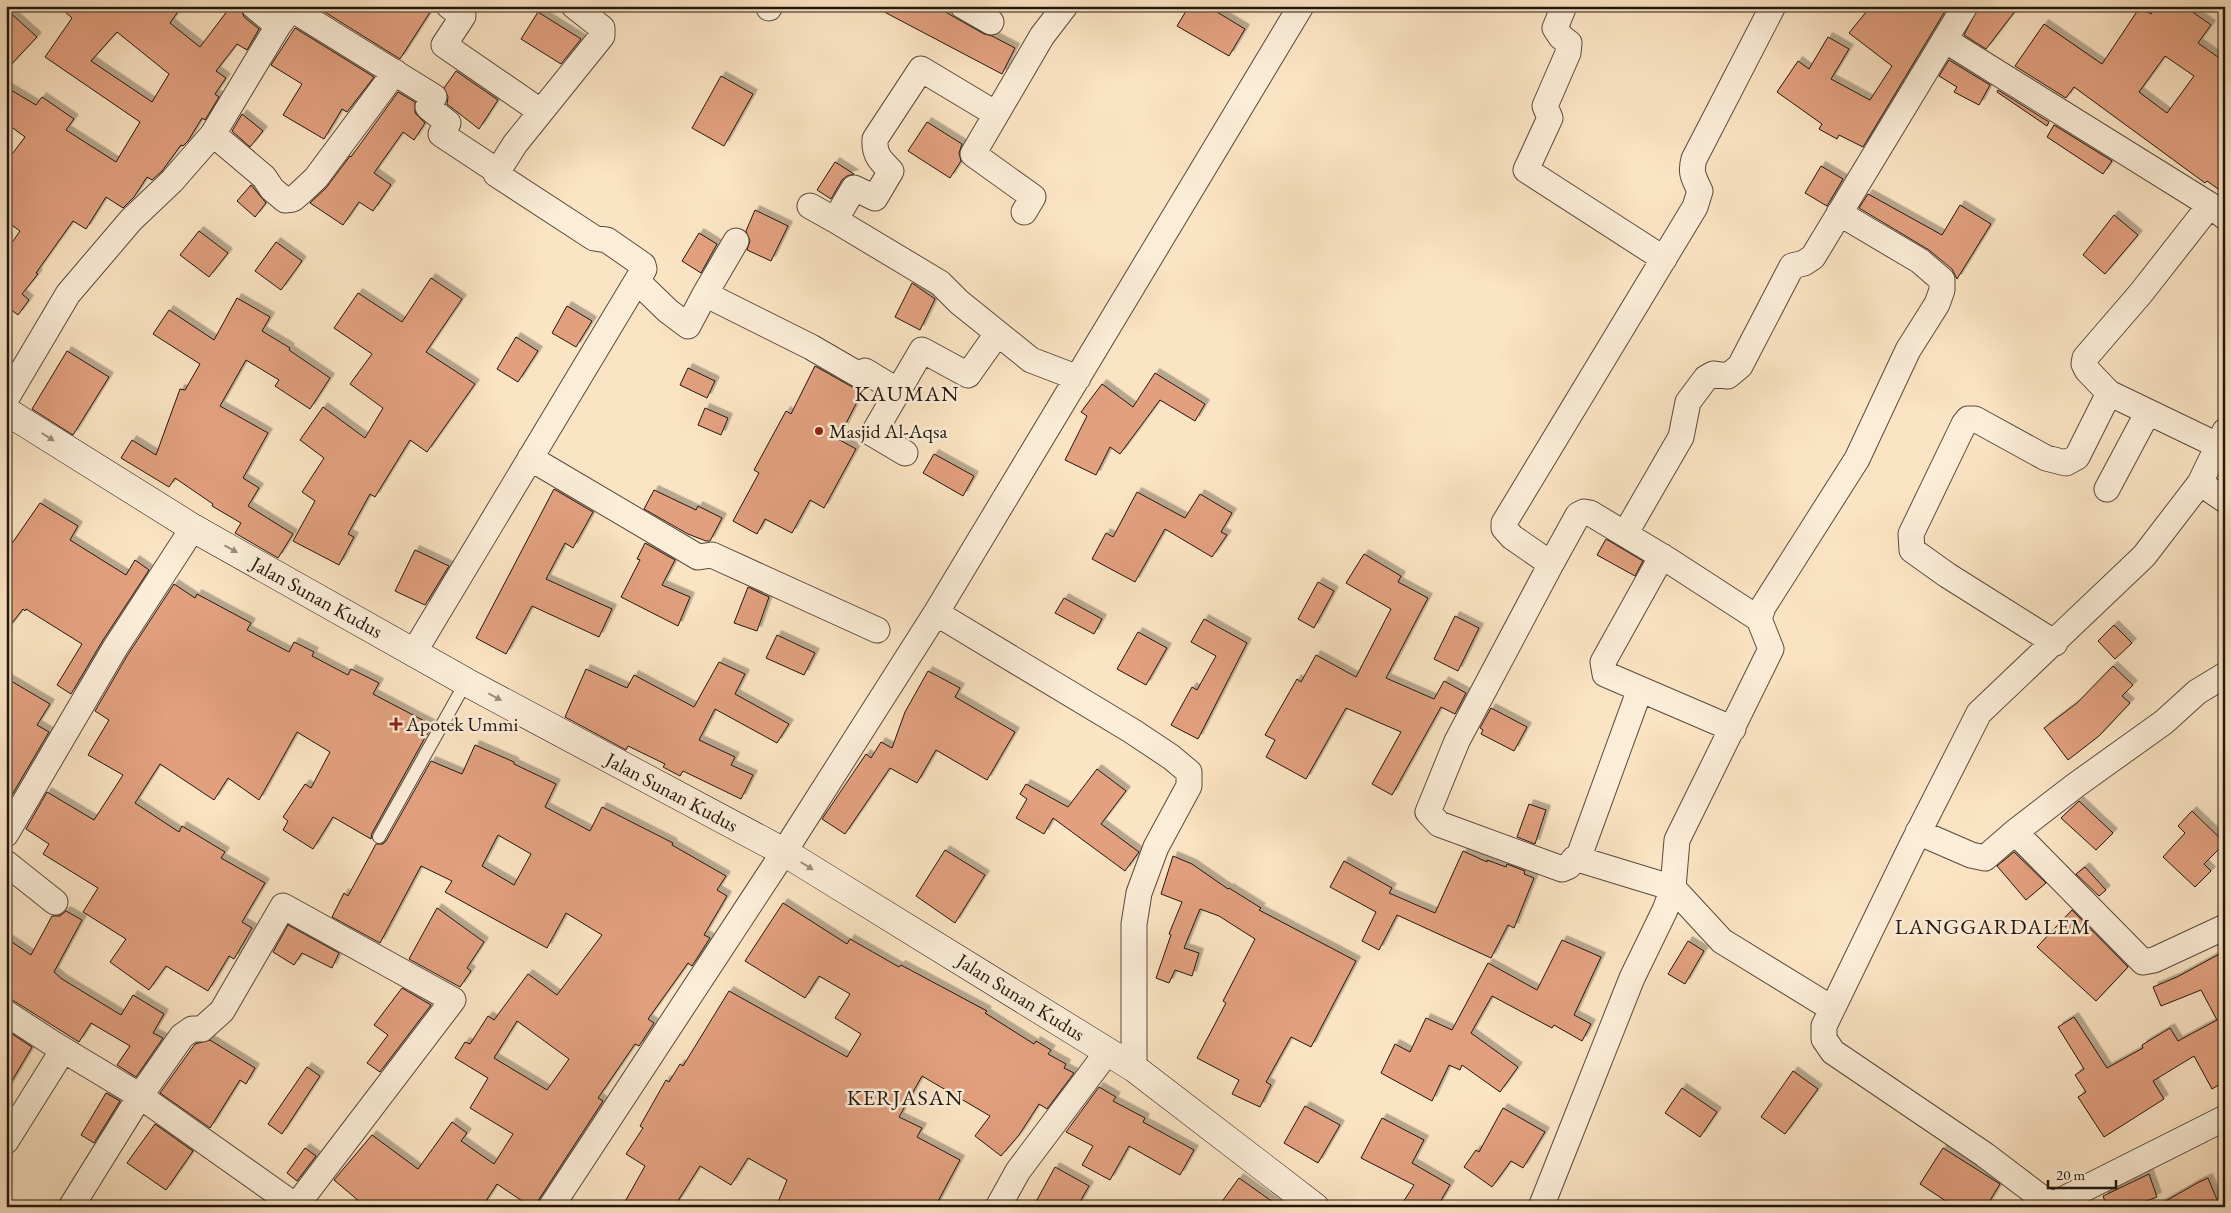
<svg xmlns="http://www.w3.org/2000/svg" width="2231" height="1213" font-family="'EB Garamond',serif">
<defs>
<filter id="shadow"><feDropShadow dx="4.5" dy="-4.5" stdDeviation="0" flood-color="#0004"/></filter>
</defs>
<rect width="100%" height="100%" fill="#fbe4c3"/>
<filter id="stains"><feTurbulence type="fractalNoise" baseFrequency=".004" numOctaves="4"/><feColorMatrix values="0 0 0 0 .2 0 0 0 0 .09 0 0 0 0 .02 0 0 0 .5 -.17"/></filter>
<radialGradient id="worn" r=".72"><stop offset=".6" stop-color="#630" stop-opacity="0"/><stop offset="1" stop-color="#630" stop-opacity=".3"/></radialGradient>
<path fill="#e2a07f" stroke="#23160f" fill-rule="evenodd" filter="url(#shadow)" d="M 58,6 L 182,6 L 170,23 L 200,47 L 231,6 L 240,6 L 244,17 L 259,29 L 247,50 L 237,44 L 216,71 L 226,78 L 215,94 L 219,97 L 205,120 L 202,118 L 188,141 L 183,146 L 181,145 L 162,171 L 152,180 L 147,177 L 134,197 L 123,208 L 106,197 L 86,229 L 73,221 L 36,273 L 38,274 L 22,294 L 29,300 L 18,315 L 10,309 L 6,314 L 6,251 L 20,231 L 6,221 L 6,162 L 25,137 L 6,123 L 6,87 L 36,105 L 42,97 L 74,119 L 66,130 L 116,162 L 140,122 L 45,57 L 72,18 ZM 117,32 L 169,74 L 152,102 L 91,61 Z
M 315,6 L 434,6 L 400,59 Z
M 873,6 L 935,6 L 984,34 L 992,36 L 1015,48 L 1002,74 Z
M 1189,6 L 1207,6 L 1245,29 L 1229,56 L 1177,26 Z
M 1871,6 L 1948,6 L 1863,147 L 1839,135 L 1837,139 L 1819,129 L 1822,124 L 1777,92 L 1798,61 L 1809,69 L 1828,37 L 1849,49 L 1831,79 L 1870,100 L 1892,66 L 1849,33 Z
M 1979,6 L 2019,6 L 1986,49 L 1964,35 Z
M 2156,6 L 2184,6 L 2211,25 L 2198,43 L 2225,62 L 2225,194 L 2207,181 L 2205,183 L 2074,87 L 2066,98 L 2015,66 L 2044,24 L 2102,64 L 2140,7 L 2151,14 ZM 2165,56 L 2194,76 L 2167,113 L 2139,92 Z
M 6,9 L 37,37 L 6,70 Z
M 538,12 L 581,39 L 561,64 L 521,39 Z
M 295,28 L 374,77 L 347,112 L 342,109 L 324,139 L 283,115 L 302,84 L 271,65 Z
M 1949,60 L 1990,85 L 1979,105 L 1954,92 L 1957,87 L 1939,76 Z
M 456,71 L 498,100 L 479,129 L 447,104 L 448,97 L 444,88 Z
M 721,76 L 753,94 L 724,146 L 692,128 Z
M 1998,90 L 2049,122 L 2047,126 L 1997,92 Z
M 398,92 L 415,102 L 415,113 L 425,123 L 414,140 L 403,132 L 374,173 L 391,185 L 373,211 L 359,202 L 343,225 L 310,203 L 326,188 L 350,156 L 351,157 Z
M 242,114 L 263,131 L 250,147 L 232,131 Z
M 927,122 L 962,144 L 959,153 L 961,161 L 950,178 L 908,151 Z
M 2054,125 L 2112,161 L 2103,174 L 2047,137 Z
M 835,162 L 854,174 L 847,176 L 842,180 L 831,199 L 817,190 Z
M 1821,166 L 1843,179 L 1827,206 L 1805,193 Z
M 251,185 L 266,203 L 255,217 L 237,201 Z
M 1868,194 L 1942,235 L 1960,205 L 1991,224 L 1957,279 L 1952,269 L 1929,250 L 1859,208 Z
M 755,210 L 788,226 L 771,261 L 747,250 L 750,241 L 746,231 Z
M 2114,215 L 2138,235 L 2105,274 L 2083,255 Z
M 199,231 L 228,253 L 209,277 L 180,255 Z
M 699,233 L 717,244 L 701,273 L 682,261 Z
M 276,242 L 302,261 L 281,290 L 255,271 Z
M 431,278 L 462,299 L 426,352 L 475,384 L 427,452 L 410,440 L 375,497 L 370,494 L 348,534 L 354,537 L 339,565 L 293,541 L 315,501 L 302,492 L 324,458 L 300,440 L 323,407 L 365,438 L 383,408 L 350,384 L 372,354 L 334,328 L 358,293 L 402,322 Z
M 912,283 L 935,299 L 920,330 L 895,317 Z
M 237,298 L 270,317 L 262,331 L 290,348 L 289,350 L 330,378 L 310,409 L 275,386 L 279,380 L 246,360 L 220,406 L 268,433 L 243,478 L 259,488 L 248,506 L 293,534 L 278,558 L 235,533 L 241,523 L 212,506 L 213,504 L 175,478 L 169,487 L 121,458 L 132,440 L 156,455 L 180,389 L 185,390 L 200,364 L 153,334 L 169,310 L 214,340 Z
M 567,306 L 592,321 L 576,347 L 552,333 Z
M 516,337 L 538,351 L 518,382 L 497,369 Z
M 67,351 L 109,377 L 73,435 L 32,409 Z
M 815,366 L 854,388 L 863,390 L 838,439 L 856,449 L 824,508 L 810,500 L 792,533 L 765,519 L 757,534 L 733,521 L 759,473 L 754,470 L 786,411 L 791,414 Z
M 688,368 L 715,381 L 707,398 L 680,385 Z
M 1155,373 L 1205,404 L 1195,421 L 1160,400 L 1120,454 L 1110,447 L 1096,475 L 1065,460 L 1087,416 L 1081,412 L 1102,384 L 1133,407 Z
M 705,408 L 728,418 L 721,435 L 698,425 Z
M 934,454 L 974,476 L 963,496 L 923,473 Z
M 554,489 L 593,512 L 573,548 L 565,543 L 546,579 L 612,609 L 599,637 L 532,606 L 506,654 L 476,638 Z
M 654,490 L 696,510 L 698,506 L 722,518 L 710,541 L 706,541 L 688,534 L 644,509 Z
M 1137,492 L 1185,518 L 1200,494 L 1232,513 L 1221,532 L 1227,535 L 1212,557 L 1165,529 L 1135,582 L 1092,559 L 1106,533 L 1113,537 Z
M 40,503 L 78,526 L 70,540 L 126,575 L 135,560 L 149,570 L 103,640 L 71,694 L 57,685 L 82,644 L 26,609 L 25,611 L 23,609 L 6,631 L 6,552 Z
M 1606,539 L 1643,561 L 1635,576 L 1597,555 Z
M 645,543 L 675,560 L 662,585 L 690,597 L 678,626 L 621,597 L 640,560 L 637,559 Z
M 415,550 L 449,566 L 425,605 L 395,591 Z
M 1364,554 L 1401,576 L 1398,582 L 1428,598 L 1386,678 L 1434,699 L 1444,681 L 1466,693 L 1455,714 L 1441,707 L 1392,795 L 1372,784 L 1401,732 L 1346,708 L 1306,779 L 1266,757 L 1275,740 L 1265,735 L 1297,679 L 1301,682 L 1316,655 L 1356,677 L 1391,609 L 1346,583 Z
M 1318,582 L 1334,591 L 1314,628 L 1298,619 Z
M 174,584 L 195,598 L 197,594 L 251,623 L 247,630 L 289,652 L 294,642 L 314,652 L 312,656 L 348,675 L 351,669 L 379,683 L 373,694 L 432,725 L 372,833 L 371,839 L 333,817 L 313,849 L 283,830 L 288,821 L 283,817 L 305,784 L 311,788 L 330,752 L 297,732 L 259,800 L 228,778 L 214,800 L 160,764 L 135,803 L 179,832 L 182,826 L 225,852 L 221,858 L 265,883 L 242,922 L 252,928 L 234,959 L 229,956 L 208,991 L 166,966 L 149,990 L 110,962 L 126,939 L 83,912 L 98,888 L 43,854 L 49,844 L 26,829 L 47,792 L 94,820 L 123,775 L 88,755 L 109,720 L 95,711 L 127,656 Z
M 748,587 L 769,597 L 757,631 L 734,623 Z
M 1064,598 L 1102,619 L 1094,634 L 1055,613 Z
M 1455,616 L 1479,628 L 1458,671 L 1434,659 Z
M 1204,619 L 1247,643 L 1198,739 L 1171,725 L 1192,687 L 1197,690 L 1216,656 L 1191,642 Z
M 2114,625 L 2132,643 L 2115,659 L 2098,641 Z
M 1138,632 L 1167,648 L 1146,685 L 1117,669 Z
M 777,635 L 815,653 L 804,675 L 766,658 Z
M 719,662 L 745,674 L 735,694 L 789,724 L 777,743 L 715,709 L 699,740 L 735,757 L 731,765 L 753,775 L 741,799 L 683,771 L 680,776 L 663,767 L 665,764 L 628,746 L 626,750 L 565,717 L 586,669 L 627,688 L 634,675 L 694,707 Z
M 2113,666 L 2133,685 L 2122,696 L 2130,703 L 2099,736 L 2068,760 L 2044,728 L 2077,703 Z
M 928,671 L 960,688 L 955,697 L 1015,732 L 987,780 L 936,750 L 917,783 L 890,768 L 845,834 L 822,819 L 866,754 L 871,758 L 881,742 L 892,748 L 905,712 Z
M 6,678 L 50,704 L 37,725 L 49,732 L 6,805 Z
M 1491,708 L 1527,727 L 1514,751 L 1481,734 L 1483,730 L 1480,728 Z
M 475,745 L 514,762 L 514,764 L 556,784 L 545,807 L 590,831 L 602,807 L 673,843 L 672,845 L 726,876 L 717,890 L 727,896 L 704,935 L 710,938 L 692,966 L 688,963 L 648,1019 L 654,1023 L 639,1046 L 635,1044 L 598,1098 L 603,1101 L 534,1207 L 531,1207 L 497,1184 L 482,1207 L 366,1207 L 334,1180 L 372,1135 L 418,1169 L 452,1122 L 467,1133 L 461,1141 L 494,1164 L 513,1134 L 470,1108 L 488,1078 L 455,1058 L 465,1042 L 470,1044 L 488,1016 L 494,1020 L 528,974 L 557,995 L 602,935 L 566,913 L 547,948 L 445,892 L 452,881 L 421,866 L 380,943 L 332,917 L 344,893 L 348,896 L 376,844 L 383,844 L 386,841 L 431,761 L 462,774 ZM 498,835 L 531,854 L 514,885 L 482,866 ZM 517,1021 L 569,1059 L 547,1090 L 494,1058 Z
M 1097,769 L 1126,791 L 1101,824 L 1139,852 L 1125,871 L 1053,818 L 1044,834 L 1016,818 L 1027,799 L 1020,794 L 1026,784 L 1068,807 Z
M 2079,801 L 2113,833 L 2096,850 L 2061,818 Z
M 1529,804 L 1546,810 L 1535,844 L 1517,837 Z
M 2192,811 L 2225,843 L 2204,864 L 2211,871 L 2195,887 L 2163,857 L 2185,833 L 2178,826 Z
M 945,850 L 985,875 L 955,923 L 916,896 Z
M 1463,851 L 1487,862 L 1487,860 L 1506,867 L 1507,864 L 1525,871 L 1524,874 L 1534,878 L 1514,928 L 1508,925 L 1491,958 L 1397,915 L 1379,950 L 1362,941 L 1376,912 L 1330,887 L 1344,861 L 1392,888 L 1389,893 L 1435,913 Z
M 2014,852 L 2046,883 L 2026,900 L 1997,866 Z
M 1173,856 L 1192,864 L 1228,889 L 1229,888 L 1261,908 L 1259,910 L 1356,961 L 1311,1047 L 1291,1037 L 1266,1082 L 1271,1085 L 1260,1107 L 1232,1094 L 1239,1080 L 1197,1058 L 1226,1003 L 1223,1001 L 1255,939 L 1219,916 L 1200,909 L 1184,948 L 1199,953 L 1192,976 L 1175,970 L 1169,983 L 1156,978 L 1171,935 L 1169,934 L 1182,902 L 1161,894 Z
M 2085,867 L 2106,890 L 2099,896 L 2076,874 Z
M 783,903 L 847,944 L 850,939 L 899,967 L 901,965 L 987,1011 L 985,1013 L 1034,1044 L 1036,1041 L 1051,1050 L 1048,1054 L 1066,1064 L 1064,1068 L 1074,1073 L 1047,1109 L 1039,1104 L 1019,1135 L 1001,1156 L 975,1136 L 990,1116 L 922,1076 L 899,1117 L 922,1128 L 917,1137 L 960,1160 L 935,1207 L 776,1207 L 787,1180 L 748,1158 L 731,1185 L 700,1166 L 674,1207 L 622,1207 L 645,1166 L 626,1154 L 643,1128 L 640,1126 L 666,1080 L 669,1082 L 680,1064 L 683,1066 L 729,991 L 847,1057 L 861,1034 L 835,1018 L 850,994 L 819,976 L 805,998 L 745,961 Z
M 437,908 L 484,942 L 467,968 L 471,971 L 460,987 L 409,959 Z
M 2072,910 L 2128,967 L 2096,1001 L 2037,947 Z
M 66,911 L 82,920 L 54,972 L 62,979 L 121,1015 L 133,995 L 164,1014 L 153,1033 L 163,1038 L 136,1077 L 117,1065 L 130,1046 L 91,1023 L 79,1042 L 14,1001 L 6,999 L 6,938 L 31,955 L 52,916 L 60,916 Z
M 288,925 L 339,953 L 332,968 L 302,953 L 294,965 L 273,952 Z
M 1562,940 L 1601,957 L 1574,1015 L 1591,1024 L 1582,1041 L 1554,1025 L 1552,1028 L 1492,996 L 1471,1033 L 1518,1067 L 1500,1092 L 1462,1065 L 1460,1070 L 1449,1065 L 1432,1101 L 1381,1073 L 1395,1044 L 1410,1052 L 1426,1018 L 1452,1030 L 1488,963 L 1537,990 Z
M 1688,941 L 1704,951 L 1685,984 L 1668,974 Z
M 2225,951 L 2225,1081 L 2212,1089 L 2194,1056 L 2153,1081 L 2164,1099 L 2104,1137 L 2078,1097 L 2086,1092 L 2075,1075 L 2084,1069 L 2058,1027 L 2074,1017 L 2107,1068 L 2143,1048 L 2142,1045 L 2170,1028 L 2178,1041 L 2217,1020 L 2201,990 L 2161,1006 L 2153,987 L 2177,977 Z
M 402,988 L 431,1005 L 380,1072 L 367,1063 L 388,1035 L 374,1025 Z
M 6,1030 L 32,1047 L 6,1091 Z
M 210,1040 L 255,1068 L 246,1084 L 240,1080 L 210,1128 L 160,1093 L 195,1044 Z
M 307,1067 L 320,1076 L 282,1134 L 268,1124 Z
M 1793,1071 L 1818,1089 L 1785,1134 L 1761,1117 Z
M 1099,1087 L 1116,1097 L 1113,1101 L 1145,1118 L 1143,1122 L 1194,1150 L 1180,1175 L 1129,1146 L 1110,1180 L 1082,1165 L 1093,1146 L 1066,1132 Z
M 1682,1088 L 1717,1112 L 1700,1137 L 1665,1113 Z
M 106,1093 L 120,1101 L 94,1143 L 81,1135 Z
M 1305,1106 L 1340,1125 L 1318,1163 L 1284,1143 Z
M 1503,1108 L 1545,1132 L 1523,1168 L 1511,1161 L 1492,1187 L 1464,1167 L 1476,1150 L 1479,1152 Z
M 1382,1118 L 1424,1140 L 1412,1163 L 1450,1185 L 1437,1207 L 1400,1207 L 1414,1185 L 1361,1158 Z
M 155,1124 L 193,1151 L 166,1190 L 127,1163 Z
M 305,1148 L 316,1156 L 297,1181 L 287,1173 Z
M 1943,1148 L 2000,1184 L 1986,1207 L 1955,1207 L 1920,1184 Z
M 1055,1167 L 1089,1186 L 1077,1207 L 1033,1207 Z
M 2149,1174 L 2157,1197 L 2130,1207 L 2107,1207 L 2103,1196 Z
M 1239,1178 L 1280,1207 L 1218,1207 Z
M 2208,1178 L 2220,1207 L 2155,1207 L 2199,1182 Z"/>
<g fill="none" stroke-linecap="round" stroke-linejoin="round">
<g stroke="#594a3c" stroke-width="14">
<path id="lane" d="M 379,837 L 466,682"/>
</g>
<g stroke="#594a3c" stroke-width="27">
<path id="street" d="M 254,6 L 278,26
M 449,6 L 463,16 L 444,45 L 540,111
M 963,6 L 991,22
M 1564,6 L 1555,28 L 1561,37 L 1569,43 L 1568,53 L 1545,106 L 1550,118 L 1526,170 L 1664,259
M 1773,6 L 1694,159 C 1690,173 1694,178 1700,191 L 1695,207 L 1504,523 L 1504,528 L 1512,537 L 1551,564 L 1457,741 L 1428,812 L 1439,824 L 1562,869 L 1569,866 L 1574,859 L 1578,859 L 1673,888 L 1722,941 L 1831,1008
M 769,8 L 770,6
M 1945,40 L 2210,205 L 2225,217
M 996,114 L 921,69 L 875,139 C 874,155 880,160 891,171 L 875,198 L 854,188 L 835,220 L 940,283 L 959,302 L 1031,360 L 1078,378
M 213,134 L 264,177 L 272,189 L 285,200 L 293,199 L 299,194 L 316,178 L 395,72
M 2210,205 L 2141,293 L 2085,358 L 2084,364 L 2087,370 L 2109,393 L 2217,445
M 810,206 L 835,220
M 1024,212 L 1033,197 L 973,154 L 1042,36 L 1065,6
M 638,282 L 668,311 L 688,326 L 705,294 L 811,347 L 861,376 L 865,371 L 898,391
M 705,294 L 736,241
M 6,399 L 68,294 L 131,220 L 172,181 L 213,134 L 278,26 L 290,10 L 300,14 L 434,97 L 428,107 L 448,123 L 441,134 L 497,171
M 2225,431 L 2200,483 L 2225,500
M 905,453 L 873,434 L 922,350 L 968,375 L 997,334
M 530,458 L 698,557 L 712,555 L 877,630
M 2107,489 L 2148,412
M 1625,534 L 1681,437 L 1688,402 L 1706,378 L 1713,374 L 1728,376 L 1740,366 L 1792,266 L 1804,263 L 1813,257 L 1965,6
M 1662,556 L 1603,662 L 1605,674 L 1733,729
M 1551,564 L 1578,515 L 1584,512 L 1590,513 L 1668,560 L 1759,619
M 936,613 L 1132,731 L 1171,757 L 1189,772 L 1189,786 L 1156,847 L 1139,893 L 1134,924 L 1134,1068
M 2055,643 L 1947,575 L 1912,550 L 1911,534 L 1964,424 L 1968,419 L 1975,419 L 2046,458 L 2066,463 L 2077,457 L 2109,393
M 414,652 L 644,269 L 643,265 L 607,240 L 594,238 L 496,174 L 515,144 L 602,36 L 602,28 L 574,6
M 1918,832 L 1971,855 L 1985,858 L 2015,832 L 2143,962 L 2154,960 L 2225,927
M 2015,832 L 2076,785 L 2164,722 L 2197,692 L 2225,675
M 6,834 L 115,648 L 193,528
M 1578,859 L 1640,689
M 6,863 L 55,902
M 6,1013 L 52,1043 L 140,1096 L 297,1207
M 6,1141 L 63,1050
M 2051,1205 L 1985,1155 L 1833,1052 L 1824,1039 L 1824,1026 L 1910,849 L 1979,713 L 2144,556 L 2200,483
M 71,1207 L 140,1096 L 182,1036 L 192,1029 L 202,1029 L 222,1011 L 283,906 L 453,1000 L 296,1206
M 551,1207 L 784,852 L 936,613 L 1301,6
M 998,1207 L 1018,1171 L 1108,1051
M 1541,1207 L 1632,978 L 1665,910 L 1673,888 L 1677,840 L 1771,649 L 1759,619 L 1763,607 L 1857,459 L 1908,350 L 1937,304 L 1942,290 L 1942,280 L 1920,261 L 1839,213
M 2048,1207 L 2225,1118"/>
</g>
<g stroke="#23160f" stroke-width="29">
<path id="secondary" d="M 6,411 L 193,528 L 466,682 L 784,852 L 1134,1068 L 1315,1207"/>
</g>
<use href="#lane" stroke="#fcedd8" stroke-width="12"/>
<use href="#street" stroke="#fcedd8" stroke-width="25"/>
<use href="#secondary" stroke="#fcedd8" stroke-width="28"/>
</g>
<defs><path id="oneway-solid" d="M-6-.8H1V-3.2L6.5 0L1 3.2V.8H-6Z" transform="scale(1.25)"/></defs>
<g fill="#9a8c7e">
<use href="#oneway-solid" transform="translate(48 437) rotate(32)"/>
<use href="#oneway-solid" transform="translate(231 549) rotate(29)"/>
<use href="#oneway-solid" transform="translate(495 697) rotate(28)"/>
<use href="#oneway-solid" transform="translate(807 866) rotate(32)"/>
</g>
<g fill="#8f2418" stroke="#fcedd8" stroke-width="2">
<circle cx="819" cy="431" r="5"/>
<path d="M393.5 716.5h5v5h5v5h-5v5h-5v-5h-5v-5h5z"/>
</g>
<g text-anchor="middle" stroke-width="5" stroke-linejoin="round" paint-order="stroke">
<g font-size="20" fill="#23160f" stroke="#fcedd8" text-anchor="start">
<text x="829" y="438">Masjid Al-Aqsa</text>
<text x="406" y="731">Apotek Ummi</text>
</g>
<g font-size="20" fill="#23160f" stroke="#fcedd8">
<text transform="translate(317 597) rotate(29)" y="7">Jalan Sunan Kudus</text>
<text transform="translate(672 792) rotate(28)" y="7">Jalan Sunan Kudus</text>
<text transform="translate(1021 997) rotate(32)" y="7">Jalan Sunan Kudus</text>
</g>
<g font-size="22" letter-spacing="1" fill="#23160f" stroke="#fcedd8">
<text x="907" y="401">KAUMAN</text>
<text x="1993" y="934">LANGGARDALEM</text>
<text x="905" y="1105">KERJASAN</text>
</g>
</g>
<rect width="2231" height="1213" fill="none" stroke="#fbe4c3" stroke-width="25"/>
<rect x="8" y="8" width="2216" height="1198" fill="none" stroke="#23160f" stroke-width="2.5"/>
<rect x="12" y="12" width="2206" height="1188" fill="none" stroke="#23160f"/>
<path d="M2048 1180v8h68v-8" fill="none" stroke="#23160f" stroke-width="2.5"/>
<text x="2056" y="1180" font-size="15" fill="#23160f" stroke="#fcedd8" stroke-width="4" paint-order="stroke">20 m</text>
<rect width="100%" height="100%" filter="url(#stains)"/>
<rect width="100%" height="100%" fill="url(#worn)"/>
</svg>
